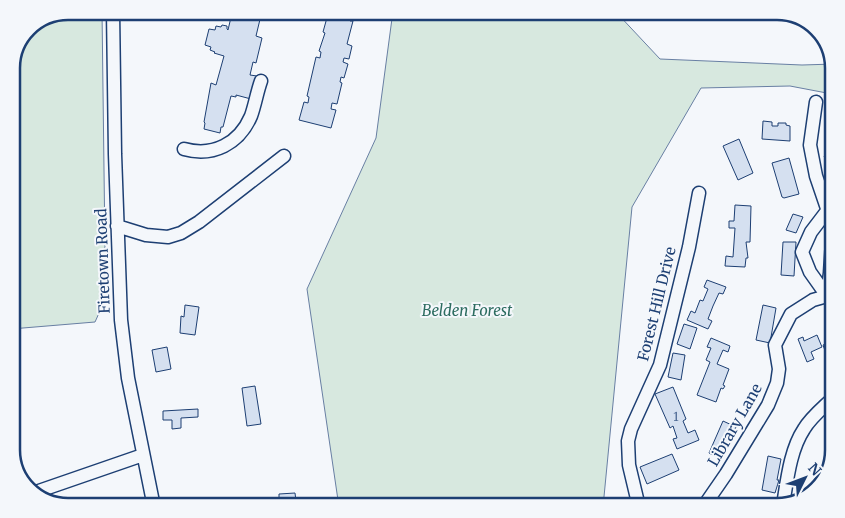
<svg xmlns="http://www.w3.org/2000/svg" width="845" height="518" font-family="Merriweather,serif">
<rect width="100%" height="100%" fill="#f4f7fb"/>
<path fill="#d7e8df" stroke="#687fa3" d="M 68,11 L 102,11 L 105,249 L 109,291 L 95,322 L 11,329 L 11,64 L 28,28 Z
M 393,11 L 615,11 L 660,59 L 802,65 L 834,64 L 834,92 L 832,94 L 790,86 L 701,88 L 632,207 L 603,507 L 339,507 L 307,289 L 376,138 Z"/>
<path fill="#d5e0f0" stroke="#1d3f73" d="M 226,11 L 262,11 L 256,36 L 262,38 L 256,63 L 253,62 L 250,75 L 257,76 L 251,99 L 236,95 L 236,97 L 231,96 L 223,127 L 221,127 L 220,133 L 204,129 L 205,123 L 204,122 L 211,83 L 216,85 L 224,56 L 214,53 L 215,52 L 210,50 L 211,47 L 205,45 L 209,29 L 215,30 L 216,26 L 221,27 L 222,25 L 227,26 L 227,29 L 228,30 L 232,13 Z
M 323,11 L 351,11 L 350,21 L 353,21 L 347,44 L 352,46 L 349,59 L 344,58 L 343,62 L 348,64 L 344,78 L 341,77 L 340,82 L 342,83 L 337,104 L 332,103 L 331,109 L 336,110 L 331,128 L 299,120 L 304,102 L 308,103 L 309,97 L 307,96 L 316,57 L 320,58 L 321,52 L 319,51 L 325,33 L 323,32 L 328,14 Z
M 763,121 L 772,122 L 772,126 L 778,126 L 778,123 L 786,123 L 786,125 L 790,126 L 790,141 L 762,139 Z
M 739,139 L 753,173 L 738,180 L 723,146 Z
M 828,149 L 834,151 L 834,162 L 824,157 Z
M 789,158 L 799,194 L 784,198 L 782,197 L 772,163 Z
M 735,205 L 751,206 L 750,242 L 746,242 L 748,258 L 746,258 L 745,267 L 725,266 L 726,256 L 733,257 L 735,228 L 729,228 L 729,221 L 734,221 Z
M 793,214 L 803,217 L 796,233 L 786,230 Z
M 783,242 L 796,242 L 794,276 L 781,275 Z
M 707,280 L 726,287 L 723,294 L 719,293 L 713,306 L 708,319 L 712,321 L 708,329 L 687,320 L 691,311 L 695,313 L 700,300 L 703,301 L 708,289 L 704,287 Z
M 185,305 L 199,307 L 195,335 L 180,333 L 181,316 L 184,317 Z
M 763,305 L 776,308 L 770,343 L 756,340 Z
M 684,324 L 697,328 L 690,349 L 677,344 Z
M 817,335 L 822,347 L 811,352 L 814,359 L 807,362 L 798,339 L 803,337 L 804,341 Z
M 711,338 L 730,346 L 728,352 L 723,350 L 717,364 L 729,369 L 723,385 L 725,386 L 723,389 L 721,388 L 716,402 L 697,395 L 710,362 L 706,360 L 711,348 L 707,347 Z
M 830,342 L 834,351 L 834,360 L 829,362 L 823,345 Z
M 167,347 L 171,369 L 156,372 L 152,350 Z
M 673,353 L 685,355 L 681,380 L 668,377 Z
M 255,386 L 261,424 L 247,426 L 242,388 Z
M 673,387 L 686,419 L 683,421 L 688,433 L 695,430 L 699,440 L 677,449 L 673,439 L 677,438 L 673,426 L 670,428 L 655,394 Z
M 198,409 L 198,417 L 181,418 L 181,428 L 172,429 L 172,420 L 163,420 L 163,411 Z
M 723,421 L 736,427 L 721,459 L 709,453 Z
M 672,454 L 679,470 L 647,484 L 640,467 Z
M 768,456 L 781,459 L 777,480 L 779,480 L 775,493 L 762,490 Z
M 295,493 L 296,501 L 279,503 L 279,494 Z"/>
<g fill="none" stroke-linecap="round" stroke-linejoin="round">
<g stroke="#1d3f73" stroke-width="15">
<path id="minor" d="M 113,11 L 115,154 L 121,320 L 128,378 L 154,507
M 816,102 L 810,145 L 816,176 L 833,226 L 830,273 L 827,296
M 184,149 C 213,157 239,144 251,116 C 255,105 257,92 261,81
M 827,211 L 811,232 L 802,252 L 810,272 L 827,296
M 117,226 L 146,235 L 168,237 L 181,233 L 199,222 L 284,156
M 33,493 L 143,455
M 783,505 C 787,481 790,450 804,429 C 811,417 824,407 834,397
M 639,507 L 629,465 L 628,441 L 631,429 L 660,365 L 689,247 L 699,193
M 701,507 L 706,503 L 726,474 L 768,405 L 777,383 L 779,369 L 775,345 L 791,314 L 813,300 L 827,296 L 834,298"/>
</g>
<use href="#minor" stroke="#f4f7fb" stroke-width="12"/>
</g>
<g text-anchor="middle" stroke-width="4" stroke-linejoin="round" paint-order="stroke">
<g font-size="12" fill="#4b6792">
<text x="676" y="421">1</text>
</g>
<g font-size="15" fill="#1d3f73" stroke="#f4f7fb">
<text transform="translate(103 261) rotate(-92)" y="5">Firetown Road</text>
<text transform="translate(657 304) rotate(-76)" y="5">Forest Hill Drive</text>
<text transform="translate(735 425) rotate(-60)" y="5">Library Lane</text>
</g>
<g font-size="15" font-style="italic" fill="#2c6c60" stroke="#f4f7fb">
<text x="467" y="316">Belden Forest</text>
</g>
</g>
<path d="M0 0H845V518H0ZM68 20H777A48 48 0 0 1 825 68V450A48 48 0 0 1 777 498H68A48 48 0 0 1 20 450V68A48 48 0 0 1 68 20Z" fill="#f4f7fb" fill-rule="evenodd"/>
<path fill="none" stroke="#1d3f73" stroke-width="2.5" d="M68 20H777A48 48 0 0 1 825 68V450A48 48 0 0 1 777 498H68A48 48 0 0 1 20 450V68A48 48 0 0 1 68 20Z"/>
<g transform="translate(805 478) rotate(48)" stroke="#f4f7fb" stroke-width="4" paint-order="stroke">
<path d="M0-4L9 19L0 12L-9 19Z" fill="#1d3f73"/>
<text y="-8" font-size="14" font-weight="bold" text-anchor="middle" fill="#1d3f73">N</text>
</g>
</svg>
